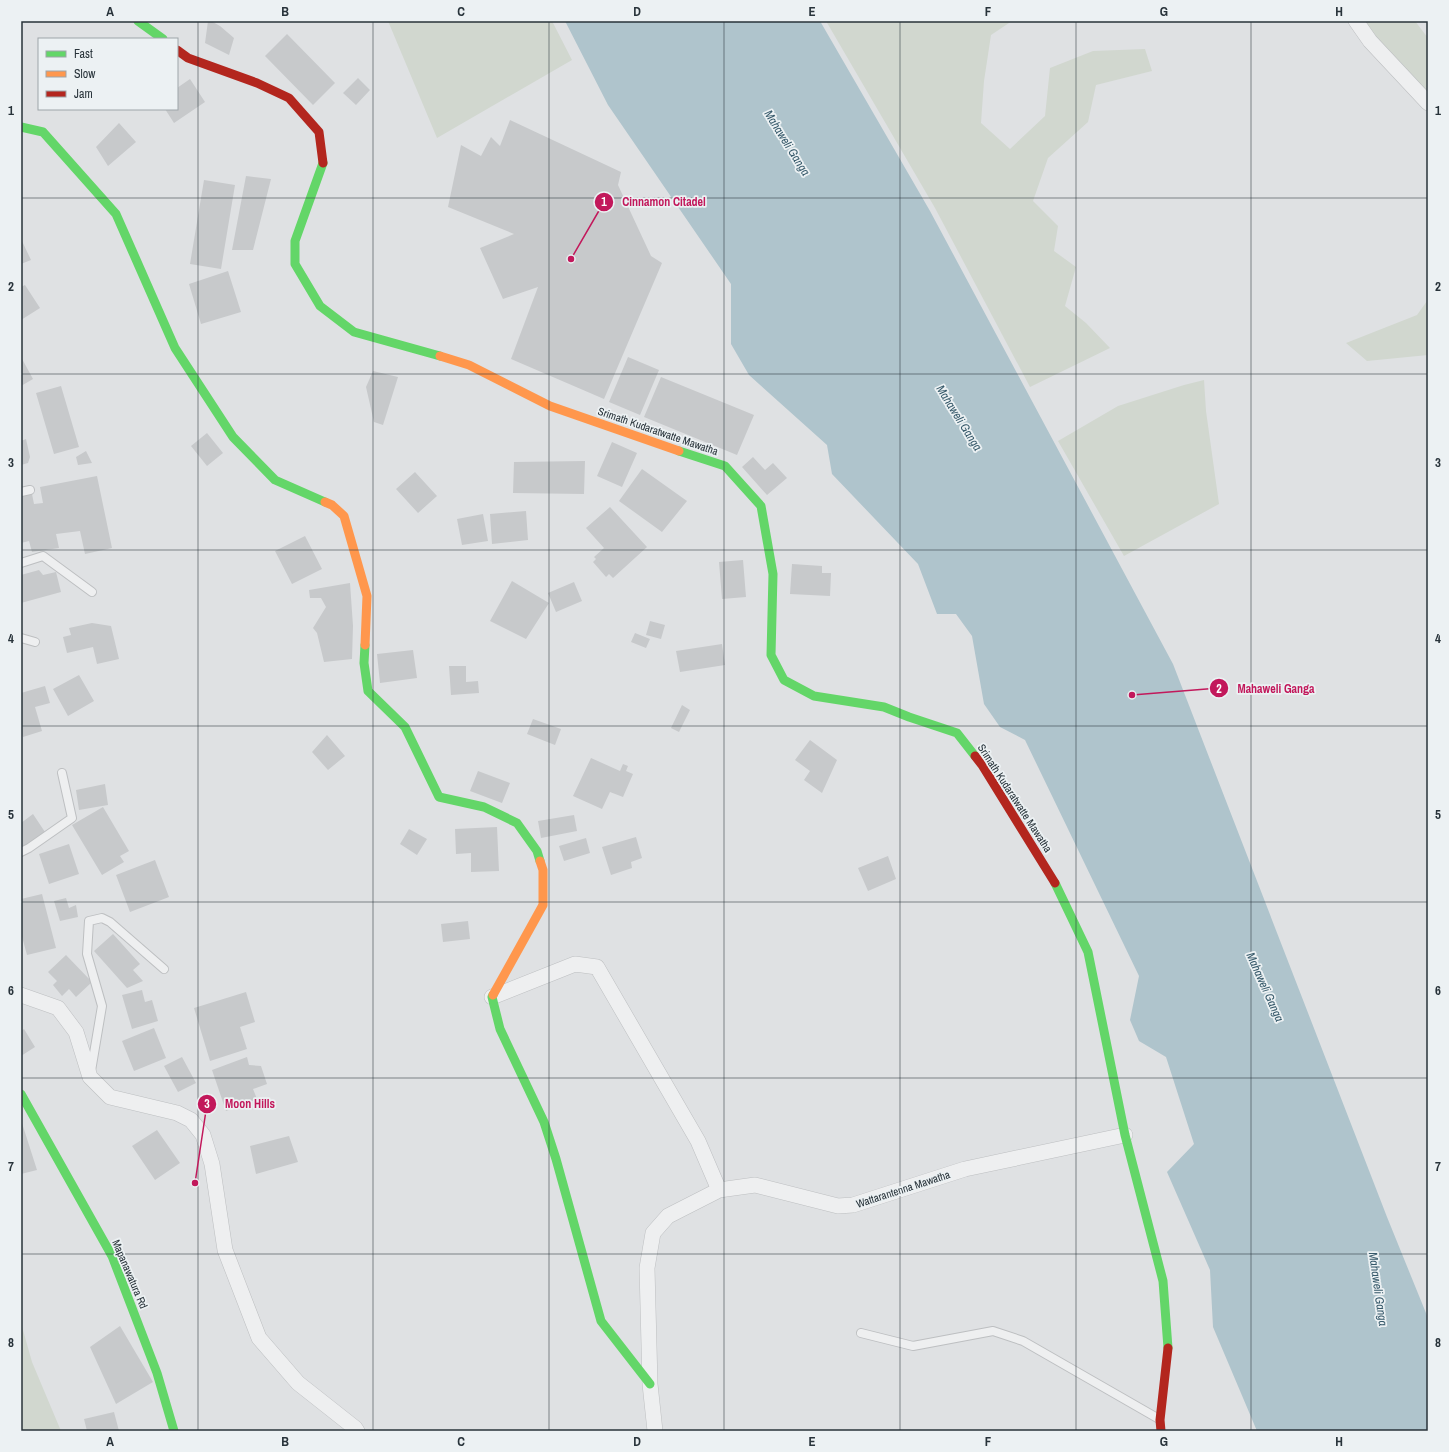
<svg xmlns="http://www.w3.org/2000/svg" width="1449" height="1452" font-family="'Archivo Narrow',sans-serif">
<rect width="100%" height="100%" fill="#dfe1e3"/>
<path fill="#d1d7cf" d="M 388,21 L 552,21 L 572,60 L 437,138 Z
M 826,21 L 1012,21 L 991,35 L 984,81 L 981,123 L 1010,149 L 1045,116 L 1050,68 L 1093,51 L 1145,49 L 1152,71 L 1096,85 L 1088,122 L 1048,158 L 1033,201 L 1058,226 L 1054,251 L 1076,267 L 1065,306 L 1086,323 L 1110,348 L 1030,387 L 935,208 Z
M 1364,21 L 1415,21 L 1428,38 L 1428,98 L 1374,36 Z
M 1427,301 L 1428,302 L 1428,355 L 1367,361 L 1346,343 L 1417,315 Z
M 1204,380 L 1206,411 L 1219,504 L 1124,556 L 1058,441 L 1118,406 L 1184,385 Z
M 21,1323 L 32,1362 L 61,1431 L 21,1431 Z"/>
<path fill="#afc4cc" d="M 565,21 L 820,21 L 930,211 L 1173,664 L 1387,1217 L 1428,1318 L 1428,1431 L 1257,1431 L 1213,1327 L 1210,1270 L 1167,1172 L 1194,1144 L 1166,1057 L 1139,1041 L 1130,1020 L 1139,976 L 1025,740 L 1000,727 L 984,704 L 972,636 L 956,614 L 937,614 L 918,564 L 832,474 L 827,445 L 749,375 L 731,344 L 731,284 L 608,105 Z"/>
<path fill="#c7c9cb" d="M 208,21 L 211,21 L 220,26 L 234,38 L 229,55 L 205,43 Z
M 287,34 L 335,83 L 313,105 L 265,56 Z
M 358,78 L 370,90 L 356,105 L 343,93 Z
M 190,79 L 205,102 L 174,123 L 165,109 L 177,109 L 177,88 Z
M 510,120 L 621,172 L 618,185 L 651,256 L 662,263 L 604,399 L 511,359 L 538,287 L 503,299 L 480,248 L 514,234 L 448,207 L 461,145 L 481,156 L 491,137 L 500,146 Z
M 119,123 L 136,142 L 108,166 L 96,147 Z
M 246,176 L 271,179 L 253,250 L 232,250 Z
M 204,180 L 235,185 L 221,269 L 190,264 Z
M 21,239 L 31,260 L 21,264 Z
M 228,271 L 241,312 L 201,324 L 189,284 Z
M 25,285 L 40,308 L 21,320 L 21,287 Z
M 21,357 L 33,379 L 21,386 Z
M 628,357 L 659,370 L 640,415 L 609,402 Z
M 373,371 L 398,377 L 383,425 L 374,422 L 366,387 Z
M 661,377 L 754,415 L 737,455 L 644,417 Z
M 61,386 L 79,447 L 54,454 L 36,393 Z
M 207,433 L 223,453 L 207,466 L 191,446 Z
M 26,439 L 30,457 L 28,463 L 21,465 L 21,441 Z
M 612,442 L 637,453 L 622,487 L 597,476 Z
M 86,451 L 92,463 L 78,465 L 76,457 Z
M 753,457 L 765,470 L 773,463 L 787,478 L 767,495 L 742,467 Z
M 585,461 L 584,494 L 513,493 L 514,462 Z
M 642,469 L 687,501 L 662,532 L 619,501 Z
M 415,472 L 437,496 L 418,513 L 396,489 Z
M 97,476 L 112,548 L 85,554 L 80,531 L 56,534 L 59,548 L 32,552 L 29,541 L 21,543 L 21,496 L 32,494 L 34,504 L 43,503 L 40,487 Z
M 610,507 L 647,547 L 613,578 L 609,574 L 606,577 L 593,562 L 596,559 L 594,557 L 604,548 L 586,528 Z
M 526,511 L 528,540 L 492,544 L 490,514 Z
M 483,514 L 488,541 L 462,545 L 457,519 Z
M 305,536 L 322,569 L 292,584 L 275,551 Z
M 743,560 L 746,597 L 722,599 L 719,562 Z
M 792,564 L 822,566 L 822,573 L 831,573 L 830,596 L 790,594 Z
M 39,570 L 43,575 L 56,572 L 61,592 L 21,603 L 21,575 Z
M 512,581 L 549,603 L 526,639 L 490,621 Z
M 574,582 L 582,601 L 556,612 L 548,593 Z
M 350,583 L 353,626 L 352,659 L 324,662 L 317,633 L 313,628 L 326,607 L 321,598 L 310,598 L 309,590 Z
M 650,621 L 665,625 L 661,639 L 646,635 Z
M 92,623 L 111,626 L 119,659 L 97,664 L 93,647 L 67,653 L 63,637 L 71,635 L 69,628 Z
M 635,633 L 650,639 L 646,648 L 631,642 Z
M 722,644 L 725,665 L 680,672 L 676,651 Z
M 413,650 L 417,678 L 380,683 L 377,654 Z
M 449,666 L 466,666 L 466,682 L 478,681 L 479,693 L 451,695 Z
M 79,675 L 94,701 L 68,716 L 53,689 Z
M 45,686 L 50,703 L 35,707 L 42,731 L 23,737 L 21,733 L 21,702 L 22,701 L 21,693 Z
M 682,705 L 690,710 L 679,732 L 671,728 Z
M 533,719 L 561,729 L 555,745 L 527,734 Z
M 327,735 L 345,756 L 328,770 L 312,752 Z
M 810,740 L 837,760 L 822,793 L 804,780 L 810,771 L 795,760 Z
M 591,758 L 620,771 L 623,764 L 628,766 L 626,771 L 633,774 L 623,797 L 610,792 L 602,809 L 573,796 Z
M 478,771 L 510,783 L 502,803 L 470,791 Z
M 105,784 L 108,805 L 79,810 L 76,790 Z
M 103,807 L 129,851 L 120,856 L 124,862 L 102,875 L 72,825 Z
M 33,814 L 45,832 L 23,848 L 21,845 L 21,823 Z
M 574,815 L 577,831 L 541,838 L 538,821 Z
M 497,827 L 499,871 L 471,872 L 471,853 L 456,854 L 455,829 Z
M 409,829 L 427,839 L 417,855 L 400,844 Z
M 636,837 L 642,858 L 631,862 L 632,868 L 611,875 L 602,847 Z
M 586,838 L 590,853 L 564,861 L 559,846 Z
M 69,844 L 79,874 L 49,884 L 39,854 Z
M 888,856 L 896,879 L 868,891 L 858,868 Z
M 155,860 L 169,897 L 130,912 L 116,875 Z
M 42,894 L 56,948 L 27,955 L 21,933 L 21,899 Z
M 66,898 L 69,908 L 76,905 L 78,917 L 60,921 L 54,901 Z
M 468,921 L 470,939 L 443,942 L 441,924 Z
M 113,934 L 140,964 L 133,970 L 143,981 L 127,988 L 94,951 Z
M 66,955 L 92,982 L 76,997 L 69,989 L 62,996 L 53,985 L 57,981 L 48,972 Z
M 142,990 L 145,1002 L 152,1000 L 158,1021 L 132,1029 L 122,995 Z
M 246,992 L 255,1022 L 240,1027 L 247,1049 L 210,1061 L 194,1008 Z
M 154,1028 L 166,1058 L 134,1071 L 122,1041 Z
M 24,1029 L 35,1047 L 21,1056 L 21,1031 Z
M 182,1057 L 196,1083 L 178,1092 L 164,1066 Z
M 247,1057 L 249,1065 L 261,1066 L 267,1084 L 253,1089 L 257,1099 L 226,1111 L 212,1070 Z
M 21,1120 L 37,1170 L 21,1174 Z
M 157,1130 L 180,1163 L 155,1180 L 132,1146 Z
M 289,1136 L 298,1162 L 256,1174 L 250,1146 Z
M 120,1326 L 153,1382 L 116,1404 L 90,1347 Z
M 114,1412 L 119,1431 L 87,1431 L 84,1419 Z"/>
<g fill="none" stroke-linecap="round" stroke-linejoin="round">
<g stroke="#bdbfc1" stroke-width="10">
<path id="lane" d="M 21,492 L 30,490
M 21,563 L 43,556 L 92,592
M 21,638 L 35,642
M 21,852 L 29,848 L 72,818 L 62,773
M 91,1071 L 102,1006 L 87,954 L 89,921 L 102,918 L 110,922 L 164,969
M 861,1333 L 913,1346 L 993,1331 L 1023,1341 L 1159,1419"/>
</g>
<g stroke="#bdbfc1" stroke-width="16">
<path id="street" d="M 1356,21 L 1370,41 L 1428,103
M 21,995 L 58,1008 L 76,1032 L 90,1077 L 110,1097 L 177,1113 L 191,1120 L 203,1135 L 212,1164 L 225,1250 L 259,1338 L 298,1383 L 355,1428 L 357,1431
M 492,997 L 575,964 L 597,967 L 698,1141 L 719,1190
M 655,1431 L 650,1384 L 647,1268 L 653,1233 L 668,1216 L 719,1190 L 755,1185 L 838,1206 L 853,1205 L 965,1169 L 1125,1135"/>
</g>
<use href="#lane" stroke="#eeeff0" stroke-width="8"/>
<use href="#street" stroke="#eeeff0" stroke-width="15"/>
<path stroke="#63d668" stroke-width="9" d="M 138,21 L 163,39
M 21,127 L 43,132 L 116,214 L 175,348 L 233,437 L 275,480 L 325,502
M 323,163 L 295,241 L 295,264 L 320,306 L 354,332 L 440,356
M 679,451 L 725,466 L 761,506 L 773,574 L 771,655 L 784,680 L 814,696 L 884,707 L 909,717 L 957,733 L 975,756
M 365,645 L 364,663 L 368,691 L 405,727 L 439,797 L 484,807 L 517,823 L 537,851 L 540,861
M 1055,883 L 1088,952 L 1125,1135 L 1163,1281 L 1168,1348
M 493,995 L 492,997 L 500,1029 L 544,1122 L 556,1159 L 601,1321 L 650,1384
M 21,1094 L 112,1256 L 157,1373 L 174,1431"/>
<path stroke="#ff974d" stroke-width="9" d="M 440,356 L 469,365 L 550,406 L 679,451
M 325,502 L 332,505 L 344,516 L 367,596 L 365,645
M 493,995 L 543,905 L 543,870 L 540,861"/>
<path stroke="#b3261e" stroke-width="9" d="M 177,50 L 188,58 L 257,83 L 289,98 L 319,132 L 323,163
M 975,756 L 982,765 L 1055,883
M 1161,1431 L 1160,1420 L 1168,1348"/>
</g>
<path fill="none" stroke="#28333a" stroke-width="1" stroke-opacity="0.55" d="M 198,21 L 198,1431M 373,21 L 373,1431M 549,21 L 549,1431M 724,21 L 724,1431M 900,21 L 900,1431M 1076,21 L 1076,1431M 1251,21 L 1251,1431M 21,198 L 1428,198M 21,374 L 1428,374M 21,550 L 1428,550M 21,726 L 1428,726M 21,902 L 1428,902M 21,1078 L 1428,1078M 21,1254 L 1428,1254"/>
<g text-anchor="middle" stroke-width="3.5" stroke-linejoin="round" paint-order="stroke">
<g font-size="11" fill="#28333a" stroke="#ecf1f3">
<text transform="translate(658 431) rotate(19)" y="4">Srimath Kudaratwatte Mawatha</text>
<text transform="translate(1015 798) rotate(57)" y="4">Srimath Kudaratwatte Mawatha</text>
<text transform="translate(903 1189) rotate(-18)" y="4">Wattarantenna Mawatha</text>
<text transform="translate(130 1274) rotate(67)" y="4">Mapanawatura Rd</text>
</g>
<g font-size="12" font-style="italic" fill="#36596a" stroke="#ecf1f3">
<text transform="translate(787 143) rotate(58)" y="4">Mahaweli Ganga</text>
<text transform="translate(959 418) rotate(58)" y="4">Mahaweli Ganga</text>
<text transform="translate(1265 987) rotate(66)" y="4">Mahaweli Ganga</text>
<text transform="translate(1378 1289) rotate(82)" y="4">Mahaweli Ganga</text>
</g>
</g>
<path fill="none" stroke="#c2185b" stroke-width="1.5" d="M571 259L604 202M1132 695L1219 688M195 1183L207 1104"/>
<g fill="#c2185b" stroke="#ecf1f3" stroke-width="1.5">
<circle cx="571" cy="259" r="4"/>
<circle cx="1132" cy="695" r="4"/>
<circle cx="195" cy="1183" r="4"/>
<circle cx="604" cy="202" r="10"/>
<circle cx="1219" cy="688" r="10"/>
<circle cx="207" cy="1104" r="10"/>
</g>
<g font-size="12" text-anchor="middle" font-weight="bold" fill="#fff">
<text x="604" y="206">1</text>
<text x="1219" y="693">2</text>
<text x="207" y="1108">3</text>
</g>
<g font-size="12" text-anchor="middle" font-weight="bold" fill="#c2185b" stroke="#ecf1f3" stroke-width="3.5" stroke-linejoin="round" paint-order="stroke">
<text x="664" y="206">Cinnamon Citadel</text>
<text x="1276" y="693">Mahaweli Ganga</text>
<text x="250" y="1108">Moon Hills</text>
</g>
<rect width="1449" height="1452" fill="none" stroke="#ecf1f3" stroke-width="44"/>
<rect x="38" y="38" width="140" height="72" fill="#ecf1f3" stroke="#9ea5a9"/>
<rect x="46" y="51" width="20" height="6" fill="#63d668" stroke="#9ea5a9"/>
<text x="74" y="58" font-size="12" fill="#28333a">Fast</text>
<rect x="46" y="71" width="20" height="6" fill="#ff974d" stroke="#9ea5a9"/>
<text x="74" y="78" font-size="12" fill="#28333a">Slow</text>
<rect x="46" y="91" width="20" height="6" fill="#b3261e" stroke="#9ea5a9"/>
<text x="74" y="98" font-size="12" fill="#28333a">Jam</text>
<rect x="22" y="22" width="1405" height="1408" fill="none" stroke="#28333a" stroke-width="1.5"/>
<g font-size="13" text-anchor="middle" font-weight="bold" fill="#28333a">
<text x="110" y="16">A</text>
<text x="285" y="16">B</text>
<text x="461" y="16">C</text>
<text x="637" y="16">D</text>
<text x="812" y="16">E</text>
<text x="988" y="16">F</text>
<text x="1164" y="16">G</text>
<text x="1339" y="16">H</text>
<text x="11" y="115">1</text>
<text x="1438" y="115">1</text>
<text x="11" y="291">2</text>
<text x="1438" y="291">2</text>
<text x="11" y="467">3</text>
<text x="1438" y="467">3</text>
<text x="11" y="643">4</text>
<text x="1438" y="643">4</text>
<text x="11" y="819">5</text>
<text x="1438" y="819">5</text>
<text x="11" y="995">6</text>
<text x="1438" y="995">6</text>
<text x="11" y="1171">7</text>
<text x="1438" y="1171">7</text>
<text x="11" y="1347">8</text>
<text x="1438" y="1347">8</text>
<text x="110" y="1446">A</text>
<text x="285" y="1446">B</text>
<text x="461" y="1446">C</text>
<text x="637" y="1446">D</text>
<text x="812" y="1446">E</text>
<text x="988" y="1446">F</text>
<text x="1164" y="1446">G</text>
<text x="1339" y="1446">H</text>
</g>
</svg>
